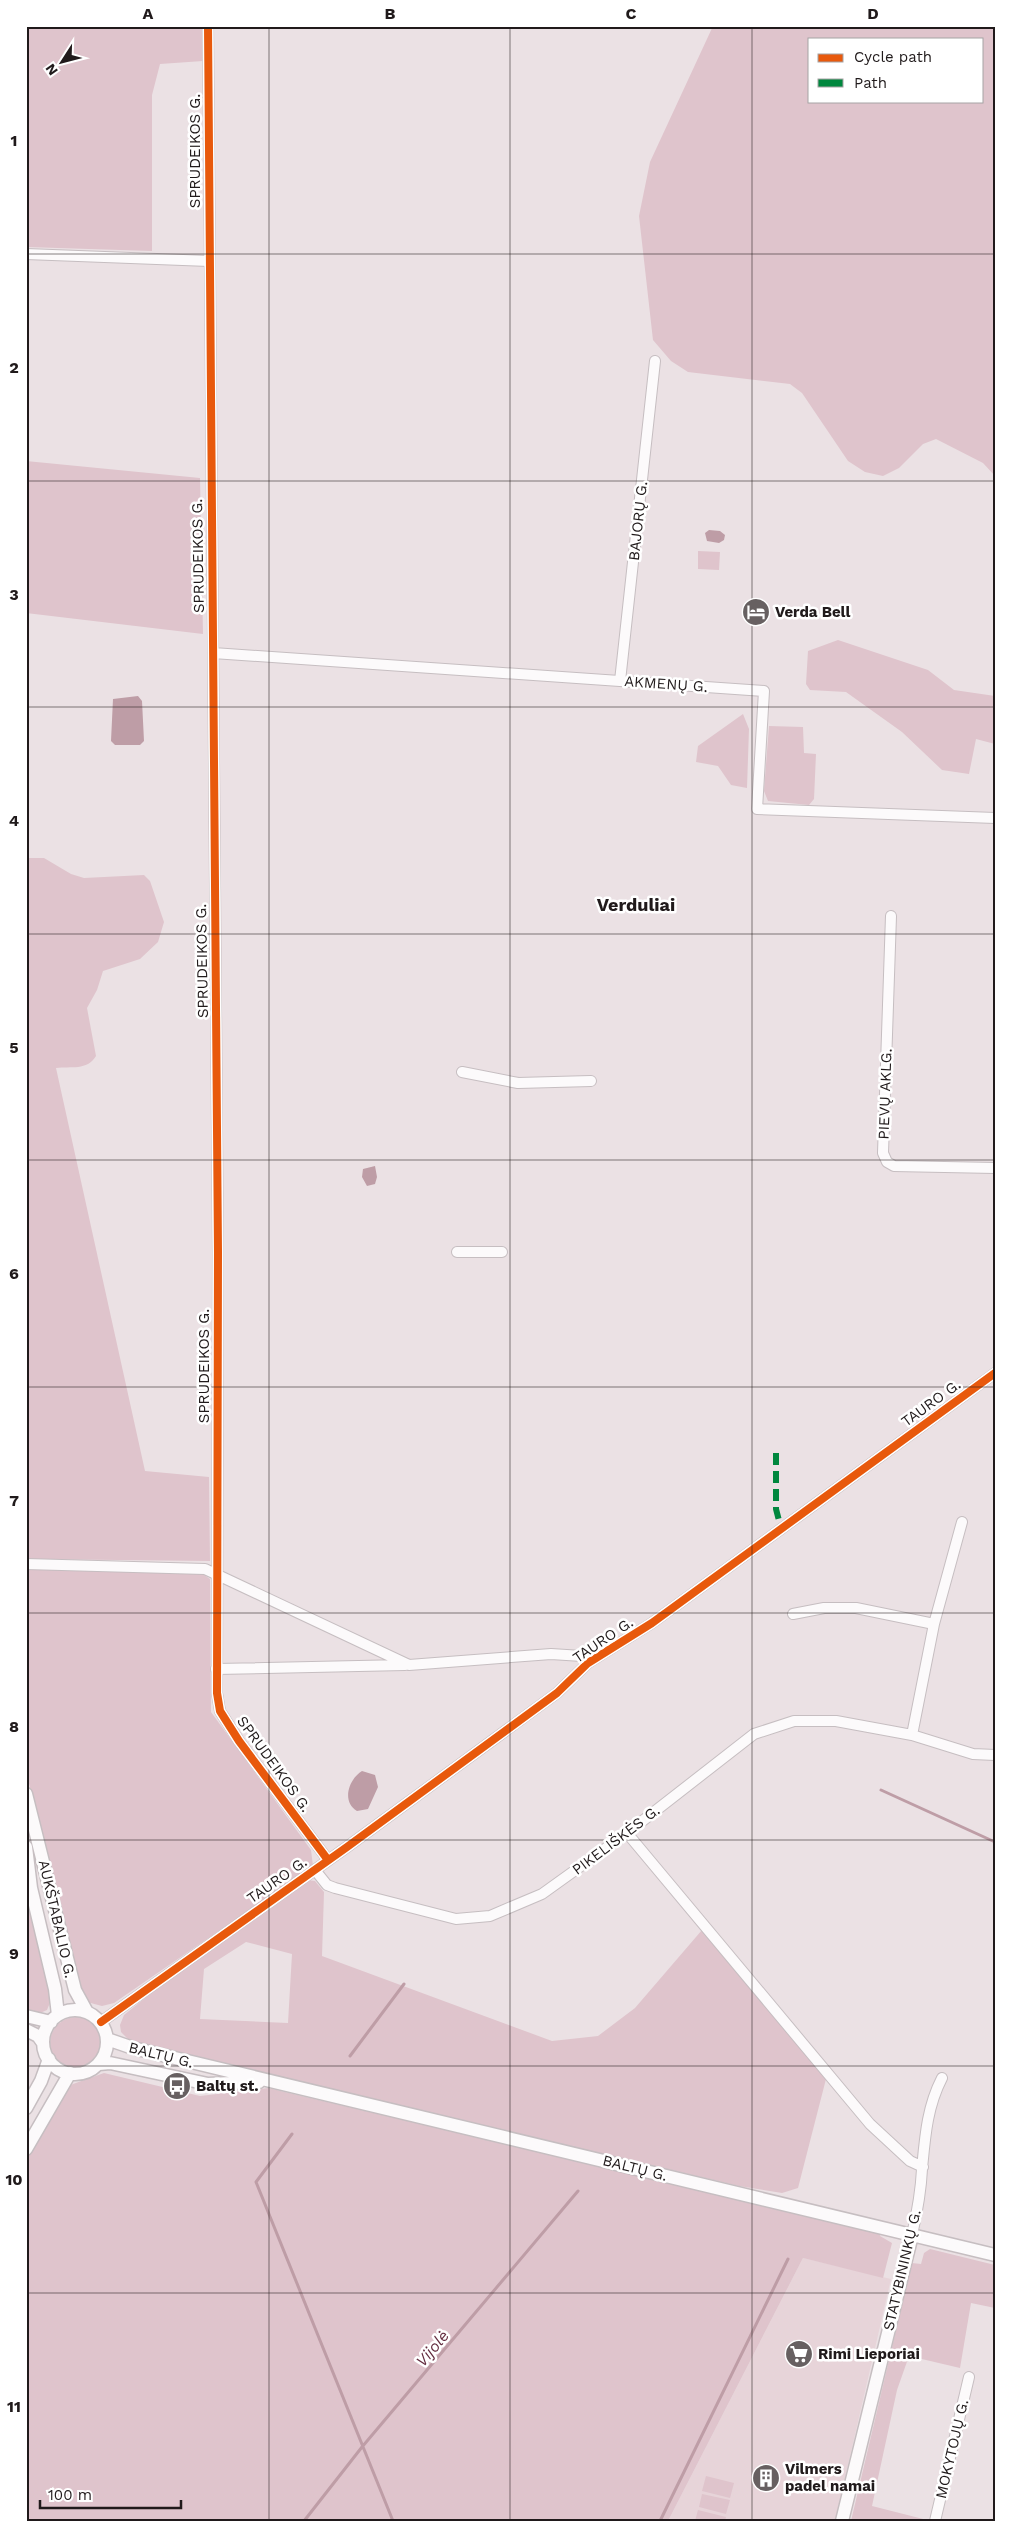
<svg xmlns="http://www.w3.org/2000/svg" width="1021" height="2547" font-family="'Work Sans',sans-serif">
<rect width="100%" height="100%" fill="#ebe1e4"/>
<path fill="#e7d4d9" d="M 803,2258 L 891,2279 L 835,2521 L 668,2521 Z"/>
<path fill="#dfc4cc" fill-rule="evenodd" d="M 26,26 L 203,26 L 203,61 L 160,64 L 152,95 L 152,251 L 26,247 Z
M 713,26 L 995,26 L 995,476 L 983,463 L 936,439 L 923,444 L 899,468 L 883,476 L 865,472 L 848,461 L 802,393 L 790,384 L 688,372 L 671,361 L 653,340 L 639,216 L 650,162 ZM 810,39 L 982,39 L 982,101 L 810,101 Z
M 26,461 L 200,478 L 203,634 L 26,613 Z
M 698,551 L 720,552 L 719,570 L 698,569 Z
M 838,640 L 928,670 L 954,690 L 995,696 L 995,744 L 976,739 L 969,774 L 942,770 L 902,732 L 846,692 L 810,690 L 806,684 L 808,651 Z
M 743,714 L 749,729 L 747,788 L 731,785 L 718,766 L 696,762 L 698,746 Z
M 769,726 L 803,727 L 804,753 L 816,754 L 814,799 L 809,805 L 768,801 L 764,791 Z
M 26,858 L 44,858 L 71,874 L 84,878 L 144,875 L 150,881 L 164,922 L 158,942 L 140,959 L 103,971 L 97,990 L 87,1008 L 96,1056 C 87,1071 71,1066 56,1068 L 145,1471 L 209,1477 L 210,1561 L 26,1559 Z
M 26,1569 L 200,1572 L 210,1579 L 211,1712 L 311,1850 L 313,1866 L 114,2003 L 102,2006 L 87,2002 L 76,1980 L 26,1771 Z
M 307,1880 L 315,1881 L 324,1892 L 322,1956 L 552,2041 L 598,2036 L 635,2008 L 702,1930 L 826,2079 L 798,2188 L 782,2193 L 739,2186 L 131,2042 L 121,2032 L 120,2025 L 124,2015 L 171,1977 ZM 246,1942 L 292,1954 L 288,2023 L 200,2019 L 204,1969 Z
M 26,1886 L 29,1907 L 51,2000 L 47,2010 L 40,2013 L 26,2011 Z
M50 2043a26 26 0 1 1 52 0a26 26 0 1 1-52 0Z
M 104,2073 L 200,2096 L 268,2088 L 881,2233 L 880,2236 L 892,2243 L 883,2278 L 803,2258 L 668,2521 L 26,2521 L 26,2155 L 67,2088 L 73,2084 Z
M 930,2249 L 995,2265 L 995,2308 L 971,2303 L 960,2368 L 909,2356 L 897,2390 L 872,2506 L 931,2521 L 851,2521 L 912,2263 L 921,2264 L 924,2253 Z
M 706,2476 L 734,2483 L 730,2498 L 702,2491 Z
M 702,2494 L 730,2500 L 726,2514 L 699,2507 Z
M 698,2510 L 726,2517 L 725,2521 L 695,2521 Z"/>
<path fill="#be9da6" d="M 709,530 L 720,531 L 725,535 L 724,540 L 719,543 L 707,541 L 705,533 Z
M 138,696 L 142,701 L 144,741 L 140,745 L 115,745 L 111,741 L 113,699 Z
M 375,1166 L 377,1177 L 375,1184 L 367,1186 L 362,1177 L 363,1169 Z
M 362,1771 L 375,1775 L 378,1787 L 368,1809 L 357,1811 C 341,1801 349,1779 362,1771 Z"/>
<g fill="none" stroke-linecap="round" stroke-linejoin="round">
<path stroke="#be9da6" stroke-width="3" d="M 881,1790 L 995,1842
M 350,2056 L 404,1984
M 292,2134 L 256,2182 L 393,2521
M 304,2521 L 362,2447 L 578,2191
M 660,2521 L 788,2259"/>
<g stroke="#c6bec1" stroke-width="12">
<path id="minor" d="M 208,26 L 218,1252 L 217,1693 L 220,1711 L 239,1741 L 328,1860
M 26,254 L 209,261
M 213,653 L 764,691 L 757,809 L 995,818
M 620,681 L 655,361
M 891,916 L 883,1153 L 887,1162 L 894,1166 L 995,1168
M 462,1072 L 518,1083 L 591,1081
M 457,1252 L 502,1252
M 26,1564 L 205,1569 L 409,1665 L 551,1654 L 582,1656 L 588,1663
M 793,1614 L 824,1608 L 856,1608 L 934,1624
M 216,1669 L 405,1665
M 912,1735 L 934,1624 L 962,1522
M 627,1833 L 870,2124 L 910,2161 L 923,2167
M 315,1870 L 327,1885 L 335,1888 L 456,1919 L 490,1916 L 542,1894 L 627,1833 L 754,1734 L 794,1721 L 836,1721 L 912,1735 L 973,1754 L 995,1755
M 101,2022 L 347,1847 L 557,1693 L 588,1663 L 652,1623 L 995,1373
M 912,2235 C 917,2213 921,2191 922,2169 C 925,2137 927,2107 942,2078
M 935,2521 L 969,2377"/>
</g>
<g stroke="#c6bec1" stroke-width="15">
<path id="major" d="M 26,1794 L 75,1990 L 87,2012
M 26,1847 L 31,1888 L 55,1989 L 58,2015
M43 2042a32 32 0 1 1 64 0a32 32 0 1 1-64 0Z
M 26,2016 L 51,2022
M 26,2030 L 38,2036 L 43,2043
M 107,2039 L 133,2048 L 995,2255
M 99,2064 L 110,2063 L 208,2084 L 259,2082
M 26,2108 L 41,2081 L 49,2059
M 26,2149 L 70,2073
M 842,2521 L 912,2235"/>
</g>
<use href="#minor" stroke="#fcfafb" stroke-width="10"/>
<use href="#major" stroke="#fcfafb" stroke-width="12"/>
<path stroke="#00873e" stroke-width="6" stroke-dasharray="12 6" stroke-linecap="butt" d="M 776,1453 L 776,1509 L 781,1528"/>
<g stroke="#fff" stroke-width="11">
<path id="cycleway" d="M 208,26 L 218,1252 L 217,1693 L 220,1711 L 239,1741 L 328,1860
M 101,2022 L 347,1847 L 557,1693 L 588,1663 L 652,1623 L 995,1373"/>
</g>
<use href="#cycleway" stroke="#e8590c" stroke-width="8"/>
</g>
<path fill="none" stroke="#201a1b" stroke-width="1" stroke-opacity="0.55" d="M 269,26 L 269,2521M 510,26 L 510,2521M 752,26 L 752,2521M 26,254 L 995,254M 26,481 L 995,481M 26,707 L 995,707M 26,934 L 995,934M 26,1160 L 995,1160M 26,1387 L 995,1387M 26,1613 L 995,1613M 26,1840 L 995,1840M 26,2066 L 995,2066M 26,2293 L 995,2293"/>
<defs>
<g id="hotel-disc" transform="scale(1.4375)"><circle r="9.5" fill="#676061" stroke="#fff"/><path d="M-6-4.5h1.5V1H6V5H4.5V3h-9V5H-6ZM-4 0a1.8 1.8 0 1 1 3.6 0ZM.5 0V-2.5h3Q6-2.5 6 0Z" fill="#fff"/></g>
<g id="bus-disc" transform="scale(1.4375)"><circle r="9.5" fill="#676061" stroke="#fff"/><path d="M-5-6H5V4H4V6H2V4H-2V6H-4V4H-5ZM-3.5-4V0h7V-4ZM-3.5 1.2v1.5H-2V1.2ZM2 1.2v1.5H3.5V1.2Z" fill="#fff"/></g>
<g id="supermarket-disc" transform="scale(1.4375)"><circle r="9.5" fill="#676061" stroke="#fff"/><path d="M-6-5.5h2.5l.6 2H6L4.5 2H-2.5L-4.4-4H-6ZM-1.5 3.2a1.3 1.3 0 1 0 .1 0ZM3 3.2a1.3 1.3 0 1 0 .1 0Z" fill="#fff"/></g>
<g id="building-disc" transform="scale(1.4375)"><circle r="9.5" fill="#676061" stroke="#fff"/><path d="M-4-6H4V6H1V3H-1V6H-4ZM-2.5-4.3h1.7v1.8h-1.7ZM.8-4.3h1.7v1.8H.8ZM-2.5-1h1.7V.8h-1.7ZM.8-1h1.7V.8H.8Z" fill="#fff"/></g>
</defs>
<g fill-rule="evenodd">
<use href="#hotel-disc" x="756" y="612"/>
<use href="#bus-disc" x="177" y="2086"/>
<use href="#supermarket-disc" x="799" y="2354"/>
<use href="#building-disc" x="766" y="2478"/>
</g>
<g text-anchor="middle" stroke-width="5" stroke-linejoin="round" paint-order="stroke">
<g font-size="15" fill="#201a1b" stroke="#fff">
<text transform="translate(195 151) rotate(-90)" y="5">SPRUDEIKOS G.</text>
<text transform="translate(638 521) rotate(-84)" y="5">BAJORŲ G.</text>
<text transform="translate(198 556) rotate(-91)" y="5">SPRUDEIKOS G.</text>
<text transform="translate(666 684) rotate(4)" y="5">AKMENŲ G.</text>
<text transform="translate(202 961) rotate(-91)" y="5">SPRUDEIKOS G.</text>
<text transform="translate(885 1094) rotate(-88)" y="5">PIEVŲ AKLG.</text>
<text transform="translate(204 1366) rotate(-90)" y="5">SPRUDEIKOS G.</text>
<text transform="translate(931 1403) rotate(-36)" y="5">TAURO G.</text>
<text transform="translate(603 1640) rotate(-34)" y="5">TAURO G.</text>
<text transform="translate(274 1764) rotate(54)" y="5">SPRUDEIKOS G.</text>
<text transform="translate(616 1840) rotate(-37)" y="5">PIKELIŠKĖS G.</text>
<text transform="translate(277 1880) rotate(-35)" y="5">TAURO G.</text>
<text transform="translate(57 1919) rotate(77)" y="5">AUKŠTABALIO G.</text>
<text transform="translate(161 2055) rotate(14)" y="5">BALTŲ G.</text>
<text transform="translate(635 2168) rotate(14)" y="5">BALTŲ G.</text>
<text transform="translate(902 2270) rotate(-77)" y="5">STATYBININKŲ G.</text>
<text transform="translate(952 2449) rotate(-77)" y="5">MOKYTOJŲ G.</text>
</g>
<g font-size="15" font-weight="bold" fill="#201a1b" stroke="#fff" text-anchor="start">
<text x="775" y="617">Verda Bell</text>
<text x="196" y="2091">Baltų st.</text>
<text x="818" y="2359">Rimi Lieporiai</text>
<text x="785" y="2474">Vilmers<tspan x="785" dy="17">padel namai</tspan></text>
</g>
<g font-size="16" font-style="italic" fill="#632c3f" stroke="#fff">
<text transform="translate(432 2348) rotate(-50)" y="6">Vijolė</text>
</g>
<g font-size="18" font-weight="bold" fill="#201a1b" stroke="#fff">
<text x="636" y="911">Verduliai</text>
</g>
</g>
<rect width="1021" height="2547" fill="none" stroke="#ffffff" stroke-width="55"/>
<rect x="808" y="38" width="175" height="65" fill="#ffffff" stroke="#a6a3a4"/>
<rect x="818" y="54" width="25" height="8" fill="#e8590c" stroke="#a6a3a4"/>
<text x="854" y="62" font-size="15" fill="#201a1b">Cycle path</text>
<rect x="818" y="79" width="25" height="8" fill="#00873e" stroke="#a6a3a4"/>
<text x="854" y="88" font-size="15" fill="#201a1b">Path</text>
<g transform="translate(62 62) rotate(234)" stroke="#ffffff" stroke-width="4" paint-order="stroke">
<path d="M0-4L9 19L0 12L-9 19Z" fill="#201a1b"/>
<text y="-8" font-size="14" font-weight="bold" text-anchor="middle" fill="#201a1b">N</text>
</g>
<path d="M40 2500v8h141v-8" fill="none" stroke="#201a1b" stroke-width="2.5"/>
<text x="48" y="2500" font-size="15" fill="#201a1b" stroke="#ffffff" stroke-width="4" paint-order="stroke">100 m</text>
<rect x="28" y="28" width="966" height="2492" fill="none" stroke="#201a1b" stroke-width="2"/>
<g font-size="16" text-anchor="middle" font-weight="bold" fill="#201a1b">
<text x="148" y="19">A</text>
<text x="390" y="19">B</text>
<text x="631" y="19">C</text>
<text x="873" y="19">D</text>
<text x="14" y="146">1</text>
<text x="14" y="373">2</text>
<text x="14" y="600">3</text>
<text x="14" y="826">4</text>
<text x="14" y="1053">5</text>
<text x="14" y="1279">6</text>
<text x="14" y="1506">7</text>
<text x="14" y="1732">8</text>
<text x="14" y="1959">9</text>
<text x="14" y="2185">10</text>
<text x="14" y="2412">11</text>
</g>
</svg>
